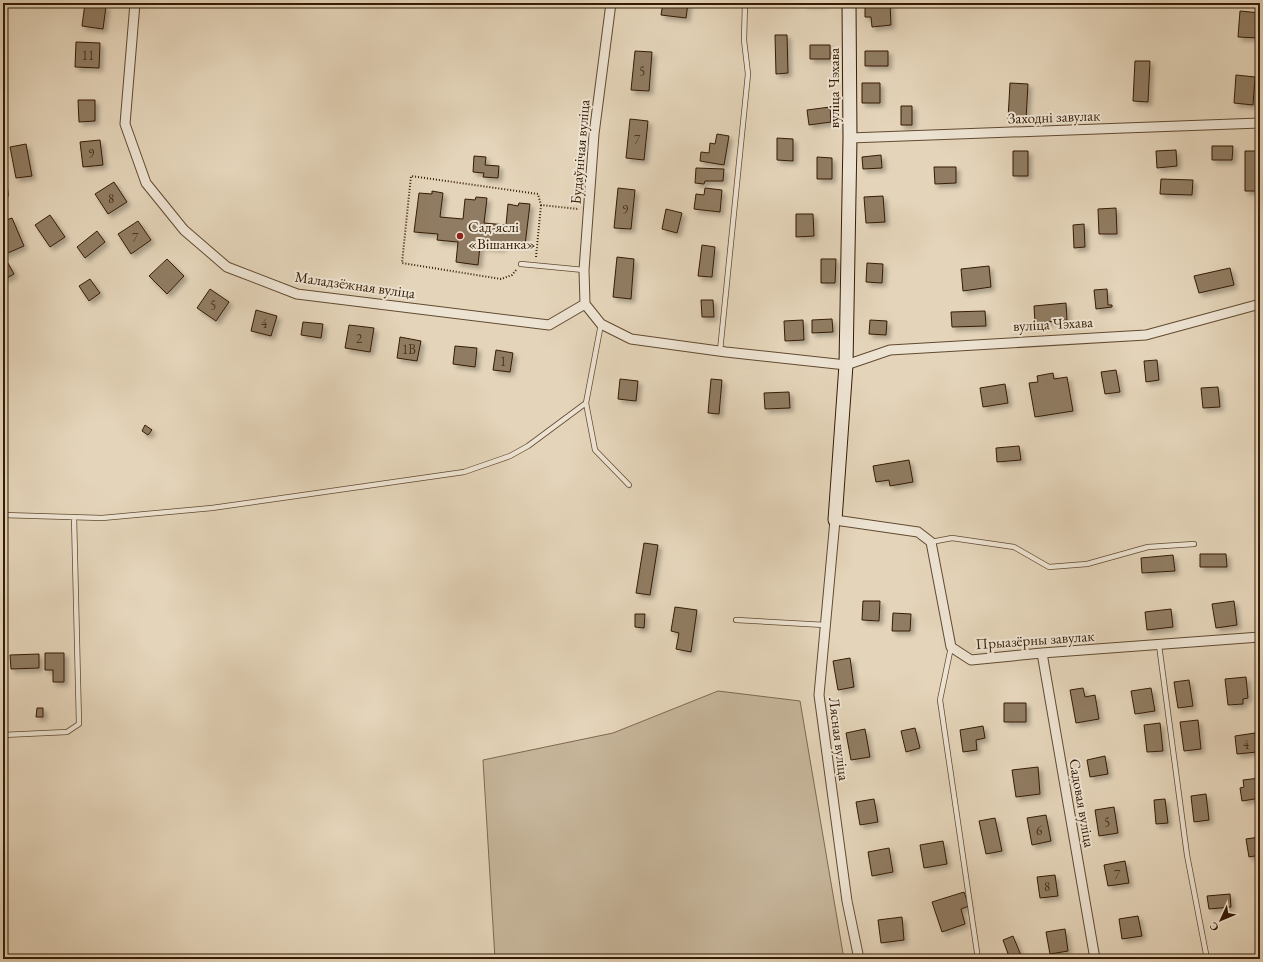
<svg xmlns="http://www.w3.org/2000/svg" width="1263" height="962" font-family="'EB Garamond',serif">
<defs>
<filter id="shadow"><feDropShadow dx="3.5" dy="3.5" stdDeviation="2" flood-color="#0004"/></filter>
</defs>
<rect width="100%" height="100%" fill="#e4d4b9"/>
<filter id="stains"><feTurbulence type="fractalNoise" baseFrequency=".005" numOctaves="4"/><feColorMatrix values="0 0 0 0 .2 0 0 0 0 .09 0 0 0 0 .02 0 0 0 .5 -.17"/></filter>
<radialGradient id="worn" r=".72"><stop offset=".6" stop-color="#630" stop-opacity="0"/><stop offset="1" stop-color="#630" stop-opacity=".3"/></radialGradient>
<path fill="#c6b59a" stroke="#7e684e" d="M 718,691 L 800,701 L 844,959 L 495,959 L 483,760 L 613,733 Z"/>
<path fill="#907c62" stroke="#361c03" filter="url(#shadow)" d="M 85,3 L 106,6 L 103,29 L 82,26 Z
M 663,3 L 688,3 L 686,18 L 661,15 Z
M 804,3 L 824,3 L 824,4 L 804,4 Z
M 875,3 L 890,3 L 891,25 L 872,27 L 871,17 L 865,17 L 865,5 L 875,4 Z
M 1240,11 L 1260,13 L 1260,38 L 1238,37 Z
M 775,35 L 787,35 L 788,73 L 776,74 Z
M 76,42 L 100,43 L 99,68 L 75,67 Z
M 810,45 L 830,45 L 830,59 L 810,59 Z
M 635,51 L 652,52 L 649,91 L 631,90 Z
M 865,51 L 888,51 L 888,66 L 865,66 Z
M 1135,61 L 1150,61 L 1148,102 L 1133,101 Z
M 1236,75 L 1255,77 L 1253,105 L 1234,103 Z
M 862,83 L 880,83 L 880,103 L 862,103 Z
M 1010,83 L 1028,84 L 1026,120 L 1008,119 Z
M 78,100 L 95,100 L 95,121 L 79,122 Z
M 901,106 L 912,106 L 912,125 L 901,125 Z
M 830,107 L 831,122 L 809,125 L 807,110 Z
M 630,119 L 648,121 L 644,160 L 626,158 Z
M 717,134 L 729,136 L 724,165 L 700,161 L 701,152 L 709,153 L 710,143 L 715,144 Z
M 777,138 L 793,139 L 793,161 L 777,160 Z
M 100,140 L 103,165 L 83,167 L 80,142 Z
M 26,144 L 32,176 L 16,178 L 10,147 Z
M 1212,146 L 1233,146 L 1232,160 L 1212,160 Z
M 1176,150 L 1177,166 L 1157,168 L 1156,151 Z
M 1013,151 L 1028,151 L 1028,176 L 1013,176 Z
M 1245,151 L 1260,151 L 1260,191 L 1245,191 Z
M 881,155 L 882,168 L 863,169 L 862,157 Z
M 474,156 L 486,157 L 485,165 L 499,166 L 498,178 L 483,177 L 484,173 L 473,172 Z
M 817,157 L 832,158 L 832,179 L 817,179 Z
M 934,167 L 956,167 L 956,183 L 935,184 Z
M 696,168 L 724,169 L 723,181 L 705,181 L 704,184 L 695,183 Z
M 1161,179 L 1193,180 L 1192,195 L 1160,194 Z
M 114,182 L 127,202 L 108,214 L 95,194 Z
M 618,188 L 635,190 L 631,229 L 614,228 Z
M 705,188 L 722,190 L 720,212 L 694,209 L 696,194 L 704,195 Z
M 432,191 L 443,193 L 440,217 L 463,219 L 465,199 L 475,200 L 476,197 L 487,198 L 484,223 L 506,225 L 508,204 L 518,206 L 519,203 L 530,204 L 525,245 L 503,243 L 502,248 L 480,246 L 478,265 L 456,262 L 458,242 L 437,240 L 438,234 L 414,232 L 419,193 L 432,194 Z
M 883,196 L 885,222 L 866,223 L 864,197 Z
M 1116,208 L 1117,234 L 1099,234 L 1098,209 Z
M 666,209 L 682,213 L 677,233 L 662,229 Z
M 796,214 L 813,214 L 814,236 L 796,237 Z
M 50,215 L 65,237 L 50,247 L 35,225 Z
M 12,218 L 24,246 L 3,255 L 3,221 Z
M 138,221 L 151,240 L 131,254 L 118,234 Z
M 1084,224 L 1085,247 L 1074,248 L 1073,225 Z
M 97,231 L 105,242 L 85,258 L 77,247 Z
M 702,245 L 715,247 L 712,277 L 698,276 Z
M 617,257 L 634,259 L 631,299 L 613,297 Z
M 167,259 L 184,276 L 167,294 L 149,276 Z
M 821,259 L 836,259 L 835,283 L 821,283 Z
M 8,263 L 14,274 L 3,280 L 3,266 Z
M 867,263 L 883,264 L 882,283 L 866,282 Z
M 989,266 L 991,287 L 963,291 L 961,269 Z
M 1230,268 L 1234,285 L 1199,293 L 1194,276 Z
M 90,279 L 100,293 L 89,301 L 79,286 Z
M 210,289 L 229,302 L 216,321 L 197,308 Z
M 1107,289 L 1108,305 L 1112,305 L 1112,307 L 1096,309 L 1094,290 Z
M 701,300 L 713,300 L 714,317 L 702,317 Z
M 1066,303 L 1067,320 L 1035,323 L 1034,306 Z
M 256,310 L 277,316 L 271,336 L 251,331 Z
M 985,311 L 986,326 L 952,327 L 951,312 Z
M 832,319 L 833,332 L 812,333 L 812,320 Z
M 803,320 L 804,340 L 785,341 L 784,321 Z
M 870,320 L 887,321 L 886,335 L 869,334 Z
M 303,322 L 323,324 L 321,338 L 301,335 Z
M 349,325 L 374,328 L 370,352 L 345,348 Z
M 400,337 L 421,341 L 417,361 L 397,358 Z
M 455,346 L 477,348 L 475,367 L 453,364 Z
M 496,350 L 513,353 L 510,372 L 493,370 Z
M 1157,360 L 1159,380 L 1146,382 L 1144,361 Z
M 1116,370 L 1120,392 L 1105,394 L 1101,372 Z
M 1053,373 L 1054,379 L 1067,377 L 1073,411 L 1035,417 L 1029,383 L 1038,382 L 1037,376 Z
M 620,379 L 638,381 L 636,401 L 618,399 Z
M 711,379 L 722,380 L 719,414 L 708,413 Z
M 1005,384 L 1008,403 L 983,407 L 980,388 Z
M 1218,387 L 1220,407 L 1203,408 L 1201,388 Z
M 789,392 L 790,408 L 765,409 L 764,393 Z
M 145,425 L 152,430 L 148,435 L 142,431 Z
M 1019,446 L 1021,460 L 997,462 L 996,448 Z
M 909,460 L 913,482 L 890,486 L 889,480 L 876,482 L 873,466 Z
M 644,543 L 658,545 L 650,595 L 636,593 Z
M 1200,554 L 1226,554 L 1227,567 L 1200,567 Z
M 1173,555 L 1175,571 L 1142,573 L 1141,558 Z
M 863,601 L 880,601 L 879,621 L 862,620 Z
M 1234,601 L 1237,625 L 1216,628 L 1212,604 Z
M 675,607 L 697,610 L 691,652 L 676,649 L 679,633 L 671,631 Z
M 1171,609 L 1173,627 L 1147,630 L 1145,612 Z
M 893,613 L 911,614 L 910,631 L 892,631 Z
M 635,614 L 645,614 L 644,628 L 635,627 Z
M 45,653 L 64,653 L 64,682 L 53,682 L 53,670 L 45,670 Z
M 39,654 L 39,668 L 11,669 L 10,655 Z
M 850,658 L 854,687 L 838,690 L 833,661 Z
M 1246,677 L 1248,698 L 1243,699 L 1243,704 L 1228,705 L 1225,679 Z
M 1189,680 L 1193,706 L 1178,708 L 1174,682 Z
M 1083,688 L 1085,697 L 1095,695 L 1099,719 L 1076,723 L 1070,690 Z
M 1151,688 L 1155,711 L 1135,714 L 1131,691 Z
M 1004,703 L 1026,703 L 1026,722 L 1004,722 Z
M 37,708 L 43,708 L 43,717 L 36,717 Z
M 1198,720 L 1201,749 L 1184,751 L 1180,722 Z
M 1160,723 L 1163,751 L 1147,752 L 1144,725 Z
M 983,726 L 985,738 L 976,740 L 977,750 L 963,752 L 960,730 Z
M 915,728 L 920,748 L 906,752 L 901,731 Z
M 865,729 L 870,757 L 851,760 L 846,733 Z
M 1255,733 L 1257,752 L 1237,754 L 1235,736 Z
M 1105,756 L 1108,774 L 1090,777 L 1087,760 Z
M 1038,767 L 1040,794 L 1016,797 L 1012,770 Z
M 1260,778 L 1260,798 L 1242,801 L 1240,788 L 1244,787 L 1243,780 Z
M 1206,794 L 1209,820 L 1194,822 L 1191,796 Z
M 874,799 L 878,822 L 860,825 L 856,802 Z
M 1165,799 L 1168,823 L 1156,824 L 1154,800 Z
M 1114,807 L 1118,833 L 1099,836 L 1095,810 Z
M 1046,815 L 1051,841 L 1032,845 L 1027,818 Z
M 995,818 L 1002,851 L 986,854 L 979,821 Z
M 1260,837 L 1260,855 L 1249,857 L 1246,839 Z
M 943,841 L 947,864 L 924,868 L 920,845 Z
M 889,848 L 893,872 L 872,876 L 868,852 Z
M 1125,861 L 1129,883 L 1108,886 L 1104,865 Z
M 1055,875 L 1058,896 L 1040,898 L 1037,877 Z
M 964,892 L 969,906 L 961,909 L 965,924 L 942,932 L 932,902 Z
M 1230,894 L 1231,907 L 1209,909 L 1207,896 Z
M 1260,900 L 1260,922 L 1259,922 L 1256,901 Z
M 1138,916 L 1142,936 L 1122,939 L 1119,919 Z
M 902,917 L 904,940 L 881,943 L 878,920 Z
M 1065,929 L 1068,951 L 1050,954 L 1046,932 Z
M 1013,936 L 1022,958 L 1020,959 L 1010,959 L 1003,940 Z"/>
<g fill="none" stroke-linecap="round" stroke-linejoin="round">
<g stroke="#624a30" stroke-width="6">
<path id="lane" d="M 3,173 L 6,195
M 521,264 L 584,270
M 601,324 L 586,403 L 595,450 L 629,485
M 720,351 L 748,74 L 744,40 L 745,3
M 3,515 L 102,518 L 212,508 L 464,472 L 510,456 L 528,446 L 586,403
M 931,542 L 952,538 L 1014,547 L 1049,567 L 1087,564 L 1148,547 L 1194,544
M 736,620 L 825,625
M 1159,645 L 1187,855 L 1207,959
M 951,647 L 940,700 L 978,959
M 3,735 L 67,732 L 79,724 L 74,517"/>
</g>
<g stroke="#624a30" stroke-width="11">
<path id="street" d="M 135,3 L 125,124 L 146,183 L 184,230 L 227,267 L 297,294 L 549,325 L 585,304
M 850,138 L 1260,123
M 585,304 L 601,324 L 631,339 L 726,352 L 846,365 L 890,350 L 1146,335 L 1260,304
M 585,304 L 584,270 L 594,134 L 611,3
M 1042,653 L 1095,959
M 859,959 L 847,901 L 819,695 L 835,520 L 918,532 L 931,542 L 951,647 L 971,660 L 1042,653 L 1260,637"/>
</g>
<g stroke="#361c03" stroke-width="15">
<path id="secondary" d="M 835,520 L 846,365 L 850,138 L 849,3"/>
</g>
<path stroke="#361c03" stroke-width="2" stroke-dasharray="1 2" stroke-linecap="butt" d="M 536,257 L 541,205
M 516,270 L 512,275 L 501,279 L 402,263 L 411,176 L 538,194 L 541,205 L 578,209"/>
<use href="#lane" stroke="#ede3d2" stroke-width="4.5"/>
<use href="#street" stroke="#ede3d2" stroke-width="9"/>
<use href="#secondary" stroke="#ede3d2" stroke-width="13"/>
</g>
<circle fill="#8f2418" stroke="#ede3d2" stroke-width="1.5" cx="460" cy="236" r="4"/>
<g text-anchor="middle" stroke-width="4" stroke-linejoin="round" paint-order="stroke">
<g font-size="13" fill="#4c341b">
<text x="88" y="60">11</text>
<text x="642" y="76">5</text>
<text x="637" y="144">7</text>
<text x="91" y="158">9</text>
<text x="111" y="203">8</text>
<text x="625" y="214">9</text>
<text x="135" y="242">7</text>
<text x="213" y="310">5</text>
<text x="264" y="328">4</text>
<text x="359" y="343">2</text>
<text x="409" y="354">1В</text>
<text x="503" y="366">1</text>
<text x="1246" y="749">4</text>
<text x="1107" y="827">5</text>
<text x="1039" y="835">6</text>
<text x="1117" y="879">7</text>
<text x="1047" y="891">8</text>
</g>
<g font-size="15" fill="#361c03" stroke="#ede3d2">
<text transform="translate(834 88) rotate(-90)" y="5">вуліца Чэхава</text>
<text transform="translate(1054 117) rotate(-2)" y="5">Заходні завулак</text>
<text transform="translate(580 152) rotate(-85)" y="5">Будаўнічая вуліца</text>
<text transform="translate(355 285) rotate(8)" y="5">Маладзёжная вуліца</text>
<text transform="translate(1053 324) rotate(-3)" y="5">вуліца Чэхава</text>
<text transform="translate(1035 640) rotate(-4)" y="5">Прыазёрны завулак</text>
<text transform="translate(839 739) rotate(83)" y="5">Лясная вуліца</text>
<text transform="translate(1082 803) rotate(80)" y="5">Садовая вуліца</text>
</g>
<g font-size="15" fill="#361c03" stroke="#ede3d2" text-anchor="start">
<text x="468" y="232">Сад-яслі<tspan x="468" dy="17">«Вішанка»</tspan></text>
</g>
</g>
<rect width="1263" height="962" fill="none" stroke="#e4d4b9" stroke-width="16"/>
<rect x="4" y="4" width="1255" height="954" fill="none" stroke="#361c03" stroke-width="2"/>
<rect x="8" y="8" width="1247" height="946" fill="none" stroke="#361c03"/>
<g transform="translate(1221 920) rotate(226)" stroke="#ede3d2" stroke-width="3" paint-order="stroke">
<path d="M0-3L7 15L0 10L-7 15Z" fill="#361c03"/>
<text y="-6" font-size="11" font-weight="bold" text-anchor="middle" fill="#361c03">С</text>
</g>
<rect width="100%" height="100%" filter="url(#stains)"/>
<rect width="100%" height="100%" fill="url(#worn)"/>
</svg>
